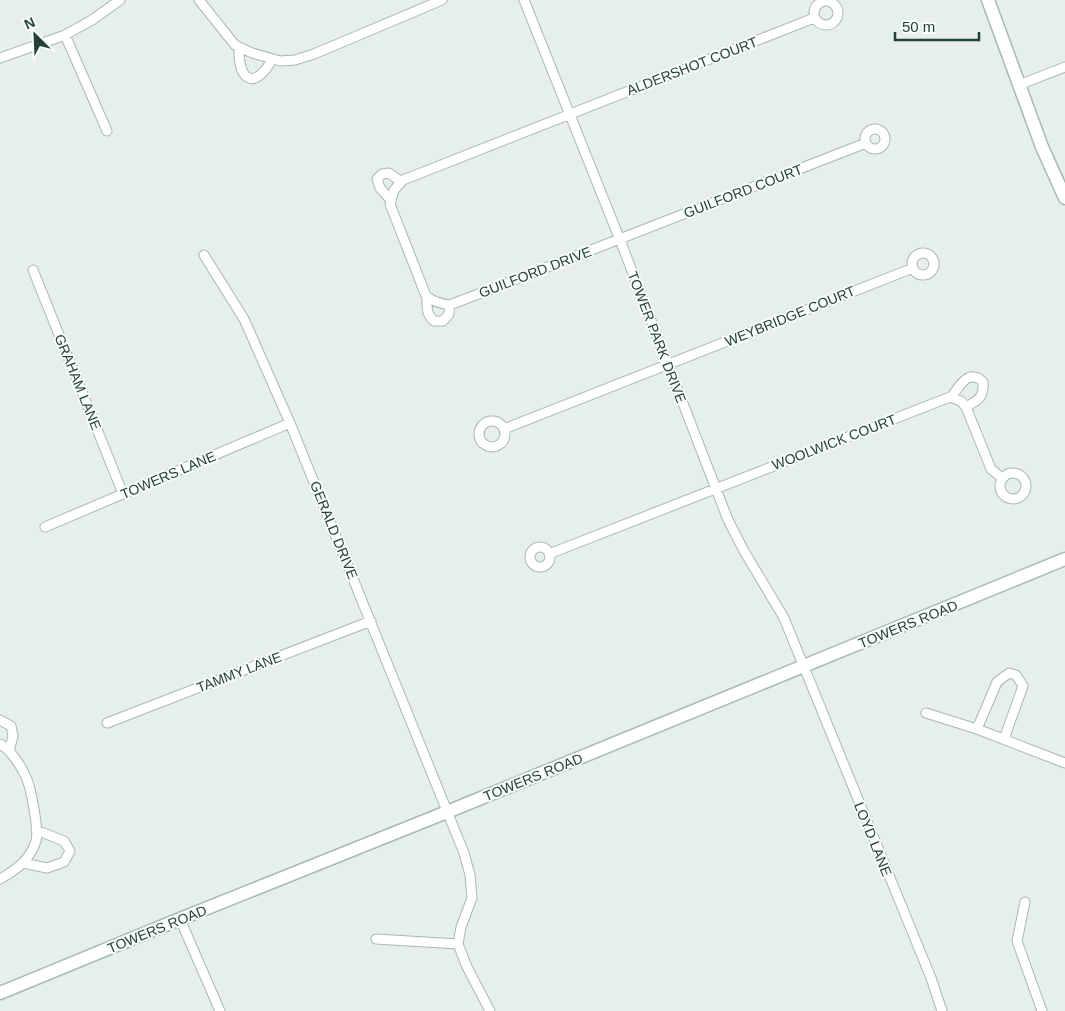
<svg xmlns="http://www.w3.org/2000/svg" width="1065" height="1011" font-family="Helvetica,sans-serif">
<rect width="100%" height="100%" fill="#e6efeb"/>
<g fill="none" stroke-linecap="round" stroke-linejoin="round">
<g stroke="#a8b8b2" stroke-width="11">
<path id="street" d="M 199,0 L 235,45 L 252,53 L 280,61 L 295,60 L 314,54 L 442,0
M 524,0 L 620,240 L 728,520 L 744,551 L 784,618 L 931,978 L 942,1011
M814 13a12 12 0 1 1 24 0a12 12 0 1 1-24 0Z
M 814,18 L 403,180 L 394,190 L 390,204 L 426,296 C 434,302 440,304 450,305 L 866,143
M 65,35 L 107,131
M 239,47 C 238,79 253,92 272,60
M 0,58 L 65,35 L 92,20 L 120,0
M 1019,85 L 1065,67
M865 139a10 10 0 1 1 20 0a10 10 0 1 1-20 0Z
M 390,199 L 380,188 L 377,179 L 382,174 L 389,173 L 400,181
M912 264a11 11 0 1 1 22 0a11 11 0 1 1-22 0Z
M 204,255 L 244,319 L 290,423 L 464,853 L 470,875 L 472,898 L 461,927 L 458,944 L 467,967 L 490,1011
M 33,270 L 123,494
M 427,297 C 427,307 426,314 434,321 L 443,321 L 449,314 L 450,305
M 951,397 C 960,386 968,368 983,382 C 984,398 978,400 966,407
M479 434a13 13 0 1 1 26 0a13 13 0 1 1-26 0Z
M 504,429 L 913,268
M1000 486a13 13 0 1 1 26 0a13 13 0 1 1-26 0Z
M 45,527 L 290,423
M530 557a10 10 0 1 1 20 0a10 10 0 1 1-20 0Z
M 549,554 L 950,397 L 961,401 L 966,407 L 991,469 L 1002,478
M 926,713 L 977,729 L 1065,763
M 0,720 L 11,726 L 13,736 L 9,751
M 107,723 L 371,621
M 977,729 L 997,682 L 1009,673 L 1016,675 L 1023,686 L 1004,739
M 0,744 C 11,750 21,766 26,777 C 31,788 39,830 36,841 C 30,860 16,870 0,879
M 23,863 L 47,868 L 64,862 L 70,851 L 64,841 L 36,830
M 1025,902 L 1017,941 L 1042,1011
M 180,919 L 220,1011
M 376,939 L 458,944"/>
</g>
<g stroke="#a4bbb3" stroke-width="15">
<path id="secondary" d="M 988,0 L 1042,147 L 1065,198
M 0,993 L 180,919 L 447,812 L 1065,559"/>
</g>
<use href="#street" stroke="#fff" stroke-width="9"/>
<use href="#secondary" stroke="#fff" stroke-width="12"/>
</g>
<g text-anchor="middle" stroke-width="4" stroke-linejoin="round" paint-order="stroke">
<g font-size="14" fill="#24423a" stroke="#f7fbf9">
<text transform="translate(692 66) rotate(-21)" y="5">ALDERSHOT COURT</text>
<text transform="translate(743 191) rotate(-21)" y="5">GUILFORD COURT</text>
<text transform="translate(535 272) rotate(-21)" y="5">GUILFORD DRIVE</text>
<text transform="translate(790 316) rotate(-22)" y="5">WEYBRIDGE COURT</text>
<text transform="translate(657 337) rotate(69)" y="5">TOWER PARK DRIVE</text>
<text transform="translate(78 382) rotate(68)" y="5">GRAHAM LANE</text>
<text transform="translate(834 442) rotate(-21)" y="5">WOOLWICK COURT</text>
<text transform="translate(168 475) rotate(-23)" y="5">TOWERS LANE</text>
<text transform="translate(334 530) rotate(68)" y="5">GERALD DRIVE</text>
<text transform="translate(908 624) rotate(-22)" y="5">TOWERS ROAD</text>
<text transform="translate(239 672) rotate(-21)" y="5">TAMMY LANE</text>
<text transform="translate(533 777) rotate(-22)" y="5">TOWERS ROAD</text>
<text transform="translate(873 839) rotate(68)" y="5">LOYD LANE</text>
<text transform="translate(157 929) rotate(-22)" y="5">TOWERS ROAD</text>
</g>
</g>
<g transform="translate(35 35) rotate(336)" stroke="#f7fbf9" stroke-width="4" paint-order="stroke">
<path d="M0-4L9 19L0 12L-9 19Z" fill="#24423a"/>
<text y="-8" font-size="14" font-weight="bold" text-anchor="middle" fill="#24423a">N</text>
</g>
<path d="M895 32v8h84v-8" fill="none" stroke="#24423a" stroke-width="2.5"/>
<text x="902" y="32" font-size="15" fill="#24423a" stroke="#f7fbf9" stroke-width="4" paint-order="stroke">50 m</text>
</svg>
